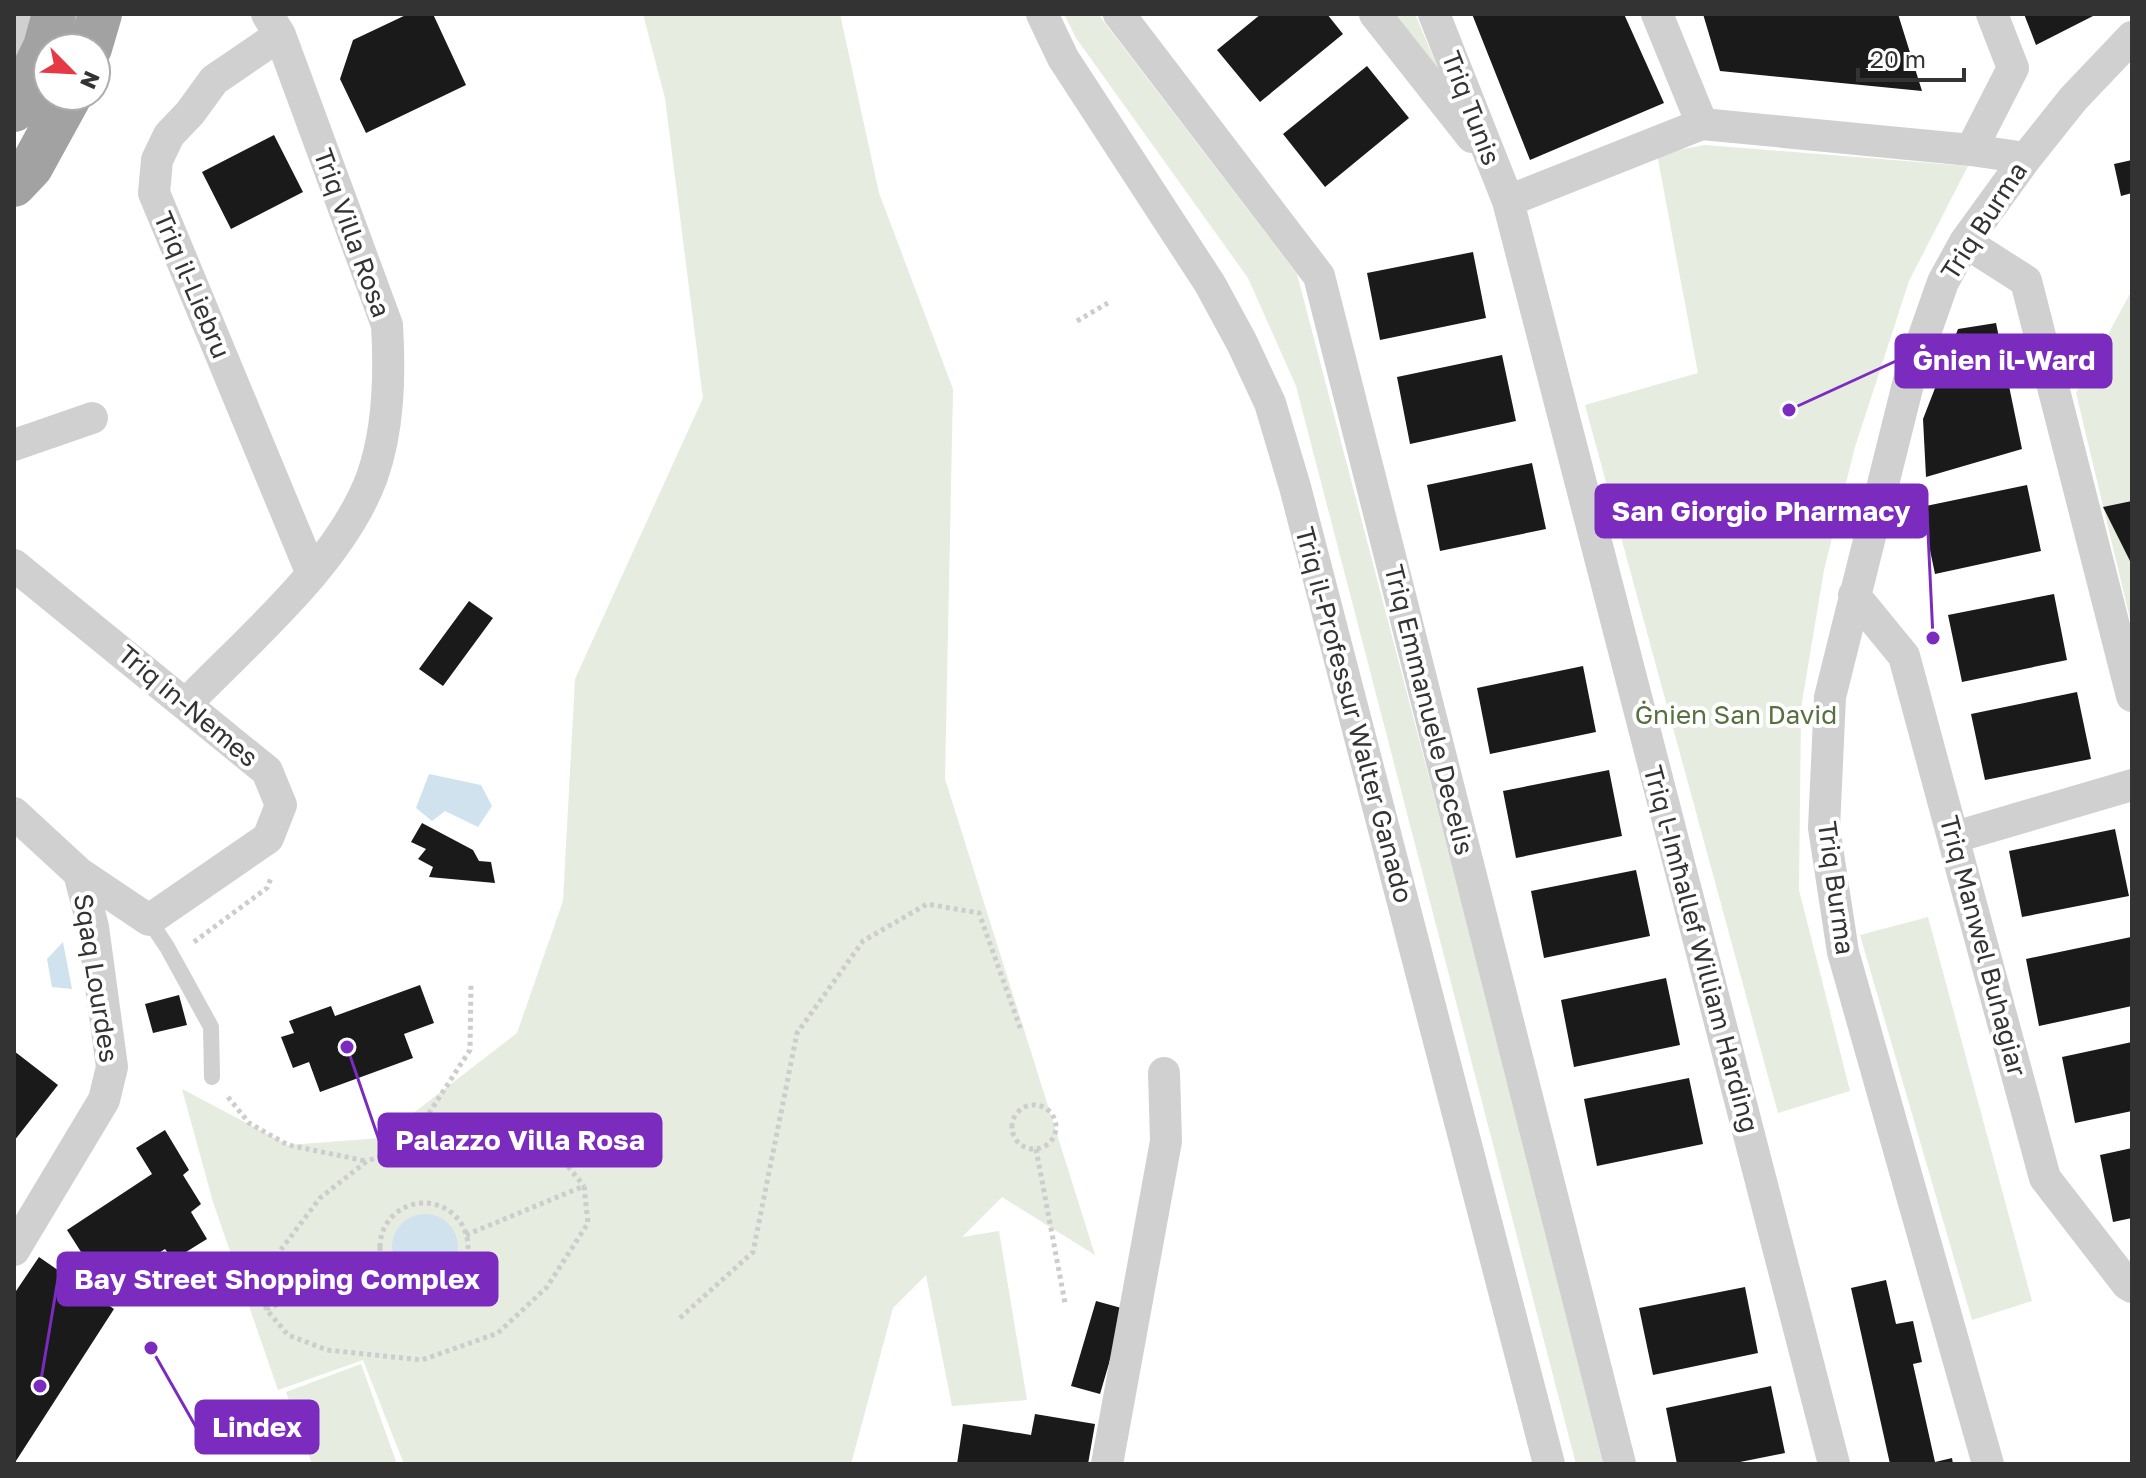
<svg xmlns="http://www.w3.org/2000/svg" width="2146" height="1478" font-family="'Golos Text',sans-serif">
<rect width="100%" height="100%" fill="#fff"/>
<path fill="#e6ecdf" d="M 643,14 L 840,14 L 879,193 L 953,389 L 945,779 L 1095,1255 L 1002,1197 L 962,1237 L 999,1231 L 1027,1400 L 952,1406 L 926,1275 L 893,1308 L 851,1464 L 404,1464 L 363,1360 L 278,1390 L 213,1202 L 182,1089 L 288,1145 L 381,1138 L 517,1033 L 563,901 L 575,679 L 703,398 L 665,98 Z
M 1064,14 L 1098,14 L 1297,274 L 1609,1464 L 1576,1464 L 1296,386 L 1248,278 L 1076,38 Z
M 1393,14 L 1415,14 L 1447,89 Z
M 1705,145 L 1968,166 L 1909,281 L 1855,447 L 1824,570 L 1801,708 L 1799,890 L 1850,1091 L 1778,1113 L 1585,405 L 1698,373 L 1657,154 Z
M 2132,290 L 2132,627 L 2076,393 Z
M 1928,917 L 2032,1301 L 1972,1320 L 1860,935 Z
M 361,1364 L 397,1464 L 312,1464 L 286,1392 Z"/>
<path fill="#cfe2ee" d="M 429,774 L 481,785 L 492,806 L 478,827 L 445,811 L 432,821 L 416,808 Z
M 63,942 L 72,989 L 52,987 L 47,959 Z
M392 1247a33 33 0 1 1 66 0a33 33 0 1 1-66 0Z"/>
<path fill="#1a1a1a" d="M 408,14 L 433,14 L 466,85 L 366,133 L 340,79 L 353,40 Z
M 1261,14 L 1327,14 L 1343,34 L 1260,102 L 1217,50 Z
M 1472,14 L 1624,14 L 1664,103 L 1530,160 Z
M 1703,14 L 1898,14 L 1922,91 L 1720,71 Z
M 2024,14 L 2097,14 L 2036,45 Z
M 1367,66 L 1409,118 L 1325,187 L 1283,134 Z
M 274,135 L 303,192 L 231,229 L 202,172 Z
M 2132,160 L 2132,193 L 2121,196 L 2114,164 Z
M 1473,252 L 1486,318 L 1380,340 L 1367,273 Z
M 1996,323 L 2022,449 L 1926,477 L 1923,419 L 1958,329 Z
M 1502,355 L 1516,421 L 1410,444 L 1397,377 Z
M 1532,463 L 1546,529 L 1440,551 L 1427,485 Z
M 2027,485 L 2041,551 L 1935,574 L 1921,507 Z
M 2132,501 L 2132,565 L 2103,507 Z
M 2054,594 L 2067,660 L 1962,682 L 1948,615 Z
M 469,601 L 493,618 L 443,686 L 419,669 Z
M 1583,666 L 1596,732 L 1490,754 L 1477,688 Z
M 2077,692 L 2091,759 L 1985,780 L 1971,714 Z
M 1609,770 L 1622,836 L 1516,858 L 1503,791 Z
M 422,823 L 473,850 L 479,861 L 491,862 L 495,883 L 429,877 L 433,867 L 418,859 L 426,849 L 411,842 Z
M 2115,829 L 2129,896 L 2022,917 L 2009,851 Z
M 1636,870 L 1650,936 L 1544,958 L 1531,891 Z
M 2131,937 L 2132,1006 L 2039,1026 L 2026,959 Z
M 1666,978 L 1680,1045 L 1574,1067 L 1561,1000 Z
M 420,985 L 434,1023 L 404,1034 L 413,1058 L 320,1092 L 309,1062 L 293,1068 L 281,1037 L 294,1033 L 289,1021 L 331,1006 L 335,1016 Z
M 179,995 L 187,1025 L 153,1033 L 145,1004 Z
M 2132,1042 L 2132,1111 L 2075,1123 L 2062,1057 Z
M 14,1051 L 58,1085 L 14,1141 Z
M 1689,1078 L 1703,1144 L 1597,1166 L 1584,1099 Z
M 165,1130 L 189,1170 L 183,1175 L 201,1204 L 191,1212 L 207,1239 L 173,1260 L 165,1249 L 104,1288 L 67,1230 L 152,1174 L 136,1148 Z
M 2132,1148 L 2132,1218 L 2113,1222 L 2100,1155 Z
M 39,1257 L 114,1309 L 14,1464 L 14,1294 Z
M 1886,1280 L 1896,1324 L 1913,1321 L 1922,1362 L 1913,1364 L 1935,1462 L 1952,1458 L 1953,1464 L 1890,1464 L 1851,1288 Z
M 1745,1287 L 1758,1353 L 1653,1375 L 1639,1308 Z
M 1096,1301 L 1125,1309 L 1100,1394 L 1071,1386 Z
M 1771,1386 L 1785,1453 L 1730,1464 L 1677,1464 L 1666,1408 Z
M 1035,1414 L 1095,1424 L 1088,1464 L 957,1464 L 963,1424 L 1031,1435 Z"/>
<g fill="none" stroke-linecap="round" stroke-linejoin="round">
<path stroke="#cdcdcd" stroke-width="5" stroke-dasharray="4 4" stroke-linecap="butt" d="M 1077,321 L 1108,303
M 194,942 L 267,888 L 271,878
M 228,1097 L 249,1123 L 288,1145 L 366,1161
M1012 1127a22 22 0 1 1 44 0a22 22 0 1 1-44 0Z
M 407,1147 L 470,1050 L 471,983
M 1036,1149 L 1065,1303
M380 1247a44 44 0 1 1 88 0a44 44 0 1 1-88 0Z
M 466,1235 L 584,1186 L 588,1223 L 547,1287 L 498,1333 L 422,1360 L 327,1350 L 288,1335 L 266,1309 L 267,1268 L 320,1198 L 367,1161 L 407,1147 L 463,1136 L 524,1145 L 562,1159 L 584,1186
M 266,1309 L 383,1264
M 680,1318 L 753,1252 L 797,1033 L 863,941 L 927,904 L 979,913 L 1021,1030"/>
<path stroke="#d0d0d0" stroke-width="16" d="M 149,920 L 167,947 L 211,1027 L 212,1077"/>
<path stroke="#d0d0d0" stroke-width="32" d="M 1042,14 L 1063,58 L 1210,284 L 1242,343 L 1270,403 L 1295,487 L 1549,1464
M 1119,14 L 1319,276 L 1620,1464
M 1375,14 L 1472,137
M 1434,14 L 1508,201 L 1834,1464
M 1657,14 L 1702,124
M 280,35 L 214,80 L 190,113 L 169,135 L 157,160 L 154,193 L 312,574
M 14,41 L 27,14
M 1971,150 L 2013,68 L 1992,14
M 1508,201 L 1702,124 L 1971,150 L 2026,158
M 1965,242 L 2026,281 L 2132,696
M 14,445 L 92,418
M 14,565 L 267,771 L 281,805 L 268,838 L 149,920 L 79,873 L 14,813
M 1854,595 L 1904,656 L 2045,1178 L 2127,1284 L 2132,1287
M 187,703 C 250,638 340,563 372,477 C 389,429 390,375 387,325 L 280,35 L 267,14
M 1955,837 L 2132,785
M 14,1250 L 104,1100 L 112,1067 L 93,927 L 79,873
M 1107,1464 L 1166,1141 L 1164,1073
M 1988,1464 L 1843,952 L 1824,828 L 1830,697 L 1910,376 L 1943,282 L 1965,242 L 2026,158 L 2073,99 L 2132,37"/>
<path stroke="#a2a2a2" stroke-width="44" d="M 90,48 L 100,14
M 14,110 L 45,47 L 54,14
M 14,185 L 31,167 L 70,96"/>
</g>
<g text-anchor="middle" stroke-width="8" stroke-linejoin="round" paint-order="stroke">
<g font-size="26" fill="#333" stroke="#fff">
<text transform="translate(1471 108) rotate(69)" y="9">Triq Tunis</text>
<text transform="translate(1984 221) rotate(-57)" y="9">Triq Burma</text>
<text transform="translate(352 233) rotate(70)" y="9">Triq Villa Rosa</text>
<text transform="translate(192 285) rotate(67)" y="9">Triq il-Liebru</text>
<text transform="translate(188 706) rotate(40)" y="9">Triq in-Nemes</text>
<text transform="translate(1429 710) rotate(76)" y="9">Triq Emmanuele Decelis</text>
<text transform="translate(1354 715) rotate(75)" y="9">Triq il-Professur Walter Ganado</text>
<text transform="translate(1836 888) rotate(82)" y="9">Triq Burma</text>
<text transform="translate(1983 946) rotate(75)" y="9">Triq Manwel Buhagiar</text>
<text transform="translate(1701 949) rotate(75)" y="9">Triq l-Imħallef William Harding</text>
<text transform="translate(96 978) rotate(81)" y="9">Sqaq Lourdes</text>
</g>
<g font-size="26" fill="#56703f" stroke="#fff">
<text x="1736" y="724">Ġnien San David</text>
</g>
</g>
<path fill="none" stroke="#7b2cbf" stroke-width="3" d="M1789 410L1896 361M1933 638L1927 511M347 1047L379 1140M40 1386L58 1279M151 1348L196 1427"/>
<g fill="#7b2cbf" stroke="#fff" stroke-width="3">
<circle cx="1789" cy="410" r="8"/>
<circle cx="1933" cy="638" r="8"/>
<circle cx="347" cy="1047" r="8"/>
<circle cx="40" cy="1386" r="8"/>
<circle cx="151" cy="1348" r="8"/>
</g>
<g fill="#7b2cbf" stroke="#7b2cbf" stroke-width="3">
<rect x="1896" y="335" width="215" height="52" rx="8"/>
<rect x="1596" y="485" width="331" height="52" rx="8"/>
<rect x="379" y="1114" width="282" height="52" rx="8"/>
<rect x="58" y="1253" width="439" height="52" rx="8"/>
<rect x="196" y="1401" width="122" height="52" rx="8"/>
</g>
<g font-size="28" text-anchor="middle" font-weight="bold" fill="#fff">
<text x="2004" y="370">Ġnien il-Ward</text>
<text x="1761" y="521">San Giorgio Pharmacy</text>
<text x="520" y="1150">Palazzo Villa Rosa</text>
<text x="277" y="1289">Bay Street Shopping Complex</text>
<text x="257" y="1437">Lindex</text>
</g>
<rect width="2146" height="1478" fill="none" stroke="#333333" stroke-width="32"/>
<g transform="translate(72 72) rotate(114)"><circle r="38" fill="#ffffff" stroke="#adadad" stroke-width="2"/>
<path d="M0-6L14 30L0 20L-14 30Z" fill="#e63946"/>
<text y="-12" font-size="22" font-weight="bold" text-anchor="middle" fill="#333333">N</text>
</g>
<path d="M1858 68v12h106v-12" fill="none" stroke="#333333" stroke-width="4"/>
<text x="1870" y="68" font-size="24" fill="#333333" stroke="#ffffff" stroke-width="6" paint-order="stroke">20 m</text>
</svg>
